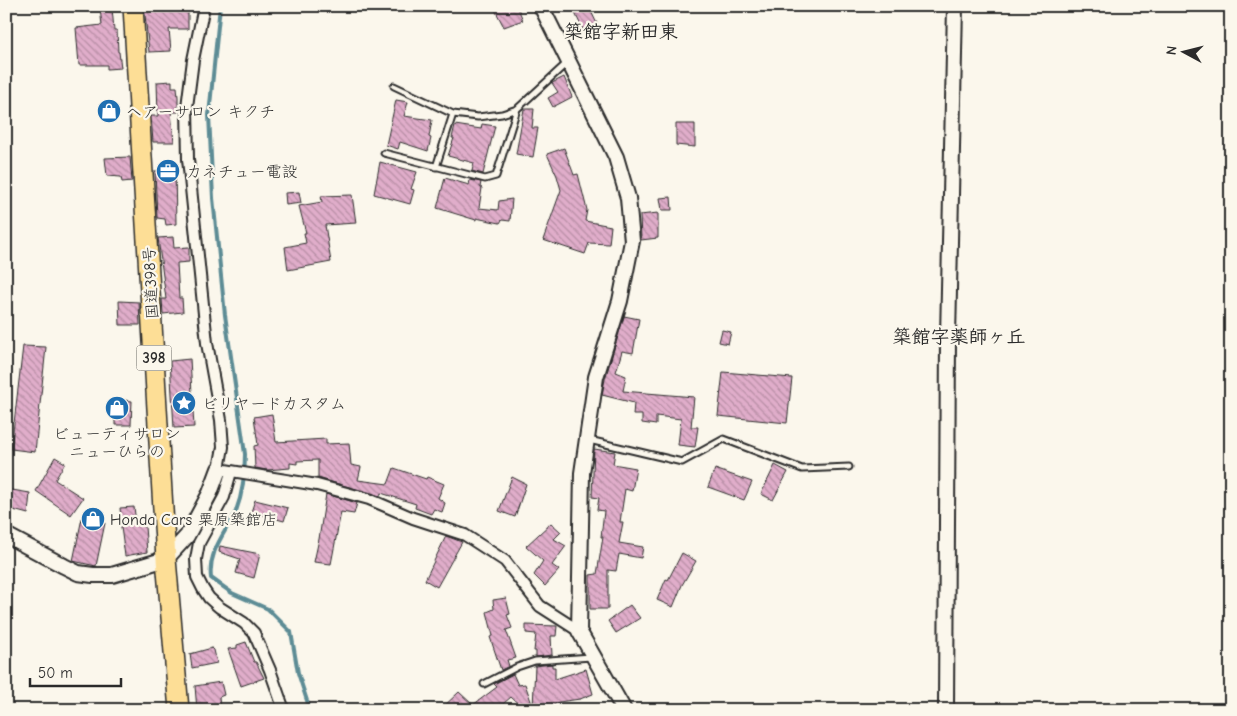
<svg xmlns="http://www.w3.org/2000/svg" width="1237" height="716" font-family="'Comic Neue','Klee One',sans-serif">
<defs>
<pattern id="building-back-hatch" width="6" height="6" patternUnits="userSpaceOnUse" patternTransform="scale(1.25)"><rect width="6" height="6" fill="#e0adca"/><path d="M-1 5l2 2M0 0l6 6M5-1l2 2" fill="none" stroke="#b68da4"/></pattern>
</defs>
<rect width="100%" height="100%" fill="#fbf7ec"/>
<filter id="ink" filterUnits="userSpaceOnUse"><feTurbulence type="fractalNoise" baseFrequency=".02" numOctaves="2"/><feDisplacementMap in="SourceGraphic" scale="10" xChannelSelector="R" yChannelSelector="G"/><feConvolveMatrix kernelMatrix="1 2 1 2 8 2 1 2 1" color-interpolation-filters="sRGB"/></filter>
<g filter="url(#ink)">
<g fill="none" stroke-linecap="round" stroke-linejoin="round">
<path stroke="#5d8c95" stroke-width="4" d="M 220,6 L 209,115 L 213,198 L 225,315 L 245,454 C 245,473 243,493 236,511 C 225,534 208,551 211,578 L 232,593 L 268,609 L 291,632 L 298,673 L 310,710"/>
</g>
<path fill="url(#building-back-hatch)" stroke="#2b2b2b" d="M 144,6 L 163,6 L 163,11 L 188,10 L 188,29 L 169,29 L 171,51 L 149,52 Z
M 493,6 L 517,6 L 523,20 L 504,27 Z
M 589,7 L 599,28 L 585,34 L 575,13 Z
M 112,8 L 114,30 L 117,30 L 118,52 L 119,52 L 121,68 L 107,69 L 107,65 L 79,65 L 76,28 L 102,25 L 100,9 Z
M 564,77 L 572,97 L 553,107 L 548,98 L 558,92 L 552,83 Z
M 172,81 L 172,87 L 177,87 L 178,97 L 178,112 L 171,112 L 174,142 L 153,142 L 151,116 L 158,116 L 157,82 Z
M 396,100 L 408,102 L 404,116 L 432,120 L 429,137 L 431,138 L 428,151 L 400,142 L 398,149 L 386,145 Z
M 524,109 L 534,109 L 532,128 L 538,128 L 533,157 L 516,154 Z
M 482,124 L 495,126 L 483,174 L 472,171 L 474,163 L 448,156 L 454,138 L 452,138 L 455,125 L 481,129 Z
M 676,124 L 695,124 L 695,147 L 676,145 Z
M 564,148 L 574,175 L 578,174 L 587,210 L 585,221 L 611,226 L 609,244 L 589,243 L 585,254 L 543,240 L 561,190 L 557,176 L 547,154 Z
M 130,157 L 132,181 L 122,182 L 121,177 L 107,176 L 105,158 Z
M 380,162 L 417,172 L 411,189 L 414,190 L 410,204 L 374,194 Z
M 175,169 L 176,224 L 166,225 L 165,219 L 157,218 L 155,171 Z
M 445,178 L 469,185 L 470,180 L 481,182 L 480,187 L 482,188 L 479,208 L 498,210 L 499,201 L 512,199 L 510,221 L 502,220 L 500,223 L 476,218 L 476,220 L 437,208 Z
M 299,192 L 301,203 L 286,205 L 285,193 Z
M 352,195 L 356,223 L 325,225 L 331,262 L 288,270 L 285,247 L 306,243 L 304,233 L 306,233 L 299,206 L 322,202 L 321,196 Z
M 671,197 L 672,210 L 662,210 L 660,198 Z
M 658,213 L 658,238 L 641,240 L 640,215 Z
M 173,237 L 174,248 L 189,247 L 189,262 L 177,263 L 179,298 L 182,298 L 183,312 L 163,314 L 162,299 L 166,299 L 158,238 Z
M 119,301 L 139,302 L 140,325 L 120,325 Z
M 624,316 L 639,319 L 633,353 L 622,351 L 616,372 L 626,376 L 623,391 L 694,397 L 691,427 L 698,427 L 695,447 L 678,445 L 681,419 L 656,416 L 656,425 L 642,423 L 642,415 L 633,415 L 634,403 L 602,395 L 605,379 Z
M 722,330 L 731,332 L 728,344 L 719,342 Z
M 23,346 L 46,347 L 35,452 L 11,449 Z
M 190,359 L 194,427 L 174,428 L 170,361 Z
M 723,372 L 792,378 L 787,423 L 718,416 Z
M 115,399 L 132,401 L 131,425 L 115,425 Z
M 272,414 L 276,442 L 326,439 L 326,444 L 349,443 L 351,465 L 361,467 L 358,480 L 388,484 L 394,468 L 426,479 L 427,477 L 444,484 L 438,498 L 445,503 L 442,512 L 434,509 L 431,514 L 415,508 L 416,504 L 381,493 L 380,496 L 318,478 L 318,460 L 297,461 L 297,464 L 290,463 L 290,468 L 267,470 L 255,468 L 254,446 L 258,445 L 254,417 Z
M 594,449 L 615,452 L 613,464 L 636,468 L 632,491 L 625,489 L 620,522 L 623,522 L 619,543 L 643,547 L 641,558 L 619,554 L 616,571 L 608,570 L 608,609 L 590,609 L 590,575 L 597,574 L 603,537 L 601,537 L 604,511 L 597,510 L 599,498 L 592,497 Z
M 55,457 L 65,463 L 55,480 L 83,498 L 71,515 L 36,491 Z
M 775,465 L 788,472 L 773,500 L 761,494 Z
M 715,469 L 752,482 L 744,500 L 708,487 Z
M 512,477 L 526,484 L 515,517 L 499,511 Z
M 6,489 L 30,493 L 28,514 L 6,508 Z
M 326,494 L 357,503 L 354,514 L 341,512 L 331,564 L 314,562 L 319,539 Z
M 255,500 L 288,508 L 284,521 L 251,512 Z
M 134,507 L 136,523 L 145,527 L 147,552 L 125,556 L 120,520 L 121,520 L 120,508 Z
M 82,518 L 105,523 L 96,566 L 73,561 Z
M 551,523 L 561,532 L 554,539 L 566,546 L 552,565 L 559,570 L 545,586 L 534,575 L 543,561 L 526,546 Z
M 446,536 L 462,542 L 437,587 L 425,580 Z
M 220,546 L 260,554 L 254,578 L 236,573 L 240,559 L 219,552 Z
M 682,553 L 696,561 L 682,585 L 673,607 L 657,600 L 666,579 L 668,580 Z
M 506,598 L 510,614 L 507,615 L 512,628 L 506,630 L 516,658 L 507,660 L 509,666 L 501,670 L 490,637 L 493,636 L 487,612 L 494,609 L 493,600 Z
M 630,605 L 640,618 L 616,633 L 608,621 Z
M 526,625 L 557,626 L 556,636 L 551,636 L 552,655 L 536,657 L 536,651 L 534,651 L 536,634 L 526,633 Z
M 246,642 L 254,662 L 256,662 L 264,678 L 241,686 L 228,649 L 237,648 L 237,645 Z
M 212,648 L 214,650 L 217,663 L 192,668 L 190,654 Z
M 552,664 L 552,667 L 555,667 L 555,679 L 586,669 L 593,694 L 580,699 L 559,702 L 550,707 L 548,704 L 540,710 L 525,710 L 511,697 L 496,710 L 440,710 L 459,692 L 473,705 L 497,687 L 494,684 L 513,674 L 518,685 L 525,684 L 533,707 L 535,666 Z
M 221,682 L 224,695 L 219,697 L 220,708 L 197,710 L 195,686 Z"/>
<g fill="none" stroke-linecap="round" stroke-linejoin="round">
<g stroke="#2b2b2b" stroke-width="9">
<path id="lane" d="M 394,86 L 453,114 L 478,117 L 502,114 L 517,109 L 568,62
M 384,153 L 485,179 L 496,176 L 517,109
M 436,167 L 453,114
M 589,440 L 682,462 L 724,439 L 802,469 L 849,467
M 484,684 L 517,667 L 535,661 L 591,657"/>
</g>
<g stroke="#2b2b2b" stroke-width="14">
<path id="street" d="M 204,6 L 193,60 L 187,107 L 188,159 L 207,343 L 221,420 L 223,447 L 219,469 L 317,485 L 369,499 L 413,518 L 465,535 L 505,561 L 540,606 L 579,631
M 231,472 L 224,497 L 199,543 L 196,559 L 197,577 L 203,589 L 209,598 L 219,607 L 244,623 L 254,633 L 270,670 L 284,710"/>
</g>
<g stroke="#2b2b2b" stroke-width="18">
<path id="secondary" d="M 541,6 L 616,157 L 628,198 L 632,241 L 620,301 L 596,377 L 582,473 L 579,631 L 624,710
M 6,535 L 64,566 L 78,573 L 93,575 L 112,575 L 166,559 L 187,536 L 210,493 L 219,469
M 946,710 L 948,337 L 955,6"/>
</g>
<g stroke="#2b2b2b" stroke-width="22">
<path id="highway" d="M 133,6 L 166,559 L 179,710"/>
</g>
<use href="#lane" stroke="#fbf7ec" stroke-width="5"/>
<use href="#street" stroke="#fbf7ec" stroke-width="10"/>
<use href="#secondary" stroke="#fbf7ec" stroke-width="14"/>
<use href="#highway" stroke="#fdde96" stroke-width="19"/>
</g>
</g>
<defs>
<g id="shop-disc" transform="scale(1.25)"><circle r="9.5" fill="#1f6fb2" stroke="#fbf7ec"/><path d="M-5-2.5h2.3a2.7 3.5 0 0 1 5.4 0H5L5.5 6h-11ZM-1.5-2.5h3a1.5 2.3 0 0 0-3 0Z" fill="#fff"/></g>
<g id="office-disc" transform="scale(1.25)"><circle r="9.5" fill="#1f6fb2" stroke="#fbf7ec"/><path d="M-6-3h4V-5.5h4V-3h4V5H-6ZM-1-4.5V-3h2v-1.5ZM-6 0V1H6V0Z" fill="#fff"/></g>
<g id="sight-disc" transform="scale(1.25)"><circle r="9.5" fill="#1f6fb2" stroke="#fbf7ec"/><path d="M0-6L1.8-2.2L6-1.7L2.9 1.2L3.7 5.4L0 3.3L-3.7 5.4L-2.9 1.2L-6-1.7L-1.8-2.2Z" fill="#fff"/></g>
</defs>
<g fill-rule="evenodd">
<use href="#shop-disc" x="109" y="111"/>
<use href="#office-disc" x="168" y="171"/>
<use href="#sight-disc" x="184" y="403"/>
<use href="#shop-disc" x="117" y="408"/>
<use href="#shop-disc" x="93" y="519"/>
</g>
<g text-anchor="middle" stroke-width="4.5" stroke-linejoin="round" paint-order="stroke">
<rect fill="#fbf7ec" stroke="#696865" stroke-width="1" x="136.5" y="345.5" width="35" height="25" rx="4"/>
<g font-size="15" font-weight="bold" fill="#2b2b2b">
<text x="154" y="363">398</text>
</g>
<g font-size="16" fill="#2b2b2b" stroke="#fbf7ec" text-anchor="start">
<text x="126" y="117">ヘアーサロン キクチ</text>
<text x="186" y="177">カネチュー電設</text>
<text x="202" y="409">ビリヤードカスタム</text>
<text x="117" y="439" text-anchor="middle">ビューティサロン<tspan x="117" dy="18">ニューひらの</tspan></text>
<text x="110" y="525">Honda Cars 栗原築館店</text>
</g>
<g font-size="16" fill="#2b2b2b" stroke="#fbf7ec">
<text transform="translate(150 283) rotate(-93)" y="6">国道398号</text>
</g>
<g font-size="19" font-weight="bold" fill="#2b2b2b" stroke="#fbf7ec">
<text x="621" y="38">築館字新田東</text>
<text x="959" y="343">築館字薬師ヶ丘</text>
</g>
</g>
<rect width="1237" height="716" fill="none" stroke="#fbf7ec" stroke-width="25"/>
<rect x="12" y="12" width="1212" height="691" fill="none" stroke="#2b2b2b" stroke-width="2" filter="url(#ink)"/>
<g transform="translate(1184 52) rotate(277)" stroke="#fbf7ec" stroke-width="4" paint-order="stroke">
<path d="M0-4L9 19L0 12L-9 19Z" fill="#2b2b2b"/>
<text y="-8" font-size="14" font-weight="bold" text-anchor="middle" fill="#2b2b2b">N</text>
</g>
<path d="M30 678v8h91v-8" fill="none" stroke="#2b2b2b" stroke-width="2.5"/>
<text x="38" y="678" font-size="15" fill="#2b2b2b" stroke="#fbf7ec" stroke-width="4" paint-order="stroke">50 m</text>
</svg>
